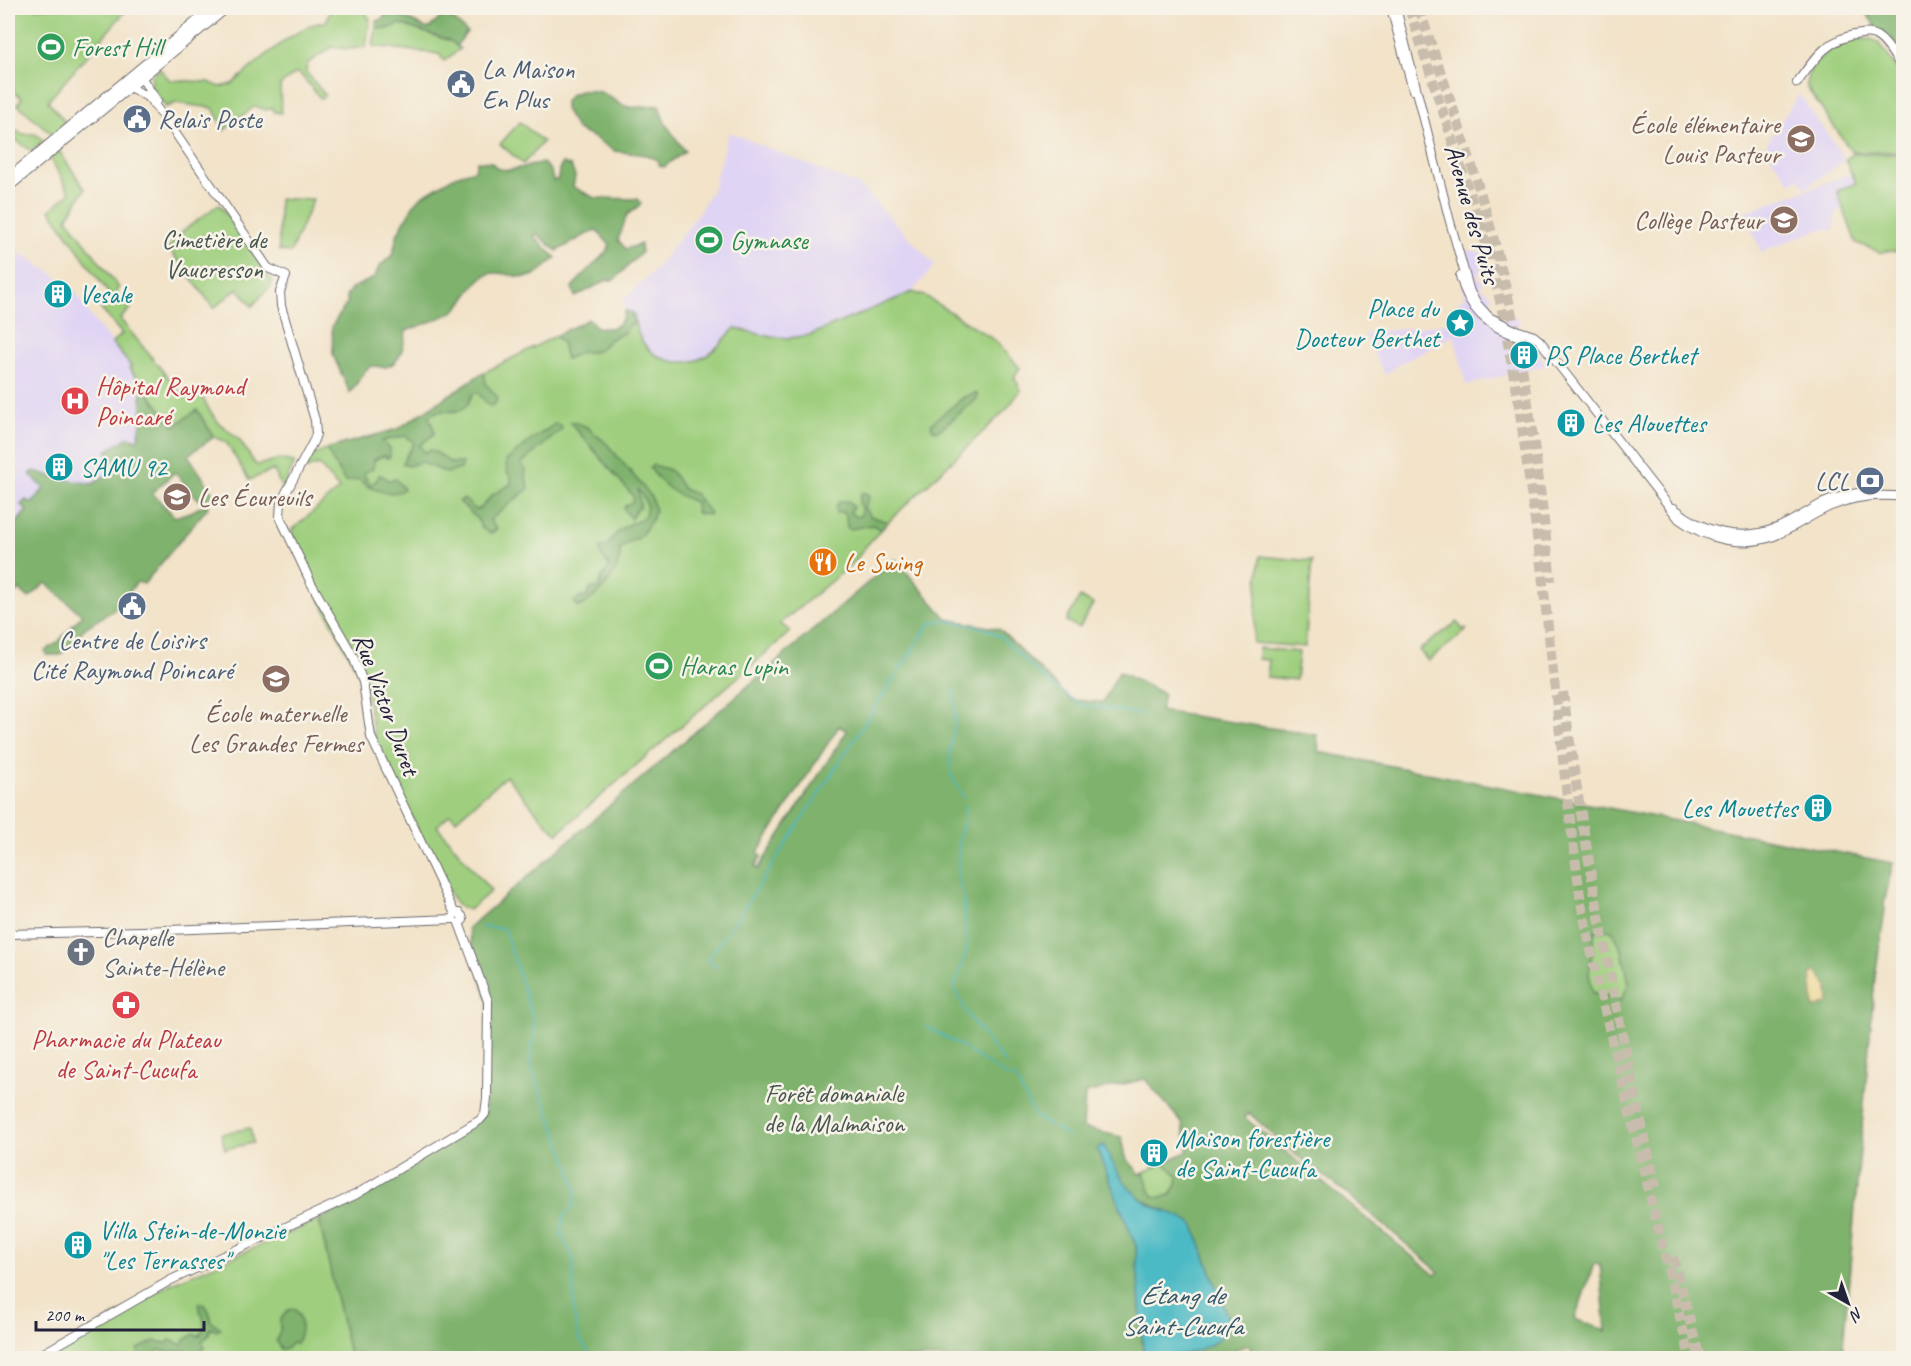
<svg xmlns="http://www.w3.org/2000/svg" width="1911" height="1366" font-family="Caveat,sans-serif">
<rect width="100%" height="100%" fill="#f7f3e8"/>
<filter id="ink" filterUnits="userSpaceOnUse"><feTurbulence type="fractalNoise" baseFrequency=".0167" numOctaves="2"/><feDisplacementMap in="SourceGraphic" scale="12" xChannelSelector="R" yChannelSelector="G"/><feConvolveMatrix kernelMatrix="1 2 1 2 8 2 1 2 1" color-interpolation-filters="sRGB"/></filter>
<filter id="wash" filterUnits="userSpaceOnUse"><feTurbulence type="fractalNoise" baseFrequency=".008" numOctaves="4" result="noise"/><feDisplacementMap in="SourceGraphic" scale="24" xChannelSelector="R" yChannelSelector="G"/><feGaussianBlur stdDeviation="1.35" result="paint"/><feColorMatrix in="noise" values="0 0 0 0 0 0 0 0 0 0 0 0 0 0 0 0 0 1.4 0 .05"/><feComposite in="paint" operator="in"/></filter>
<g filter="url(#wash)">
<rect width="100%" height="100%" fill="#f2e3c9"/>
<path fill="#e0d4f4" d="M 1799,94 L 1842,155 L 1844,161 L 1806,188 L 1798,178 L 1791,183 L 1764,148 Z
M 729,132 L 860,186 L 935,265 L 912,292 L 810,335 L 790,338 L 771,337 L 735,328 L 711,352 L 696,361 L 678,362 L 663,359 L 653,353 L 642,342 L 636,330 L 634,314 L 625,311 L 623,300 L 657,268 L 698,214 L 713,188 Z
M 1853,173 L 1857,183 L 1837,191 L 1843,208 L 1835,215 L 1834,230 L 1820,229 L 1761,252 L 1744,212 Z
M 8,249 L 31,259 L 43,269 L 44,267 L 76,292 L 91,317 L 131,366 L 129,368 L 141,384 L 142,418 L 135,456 L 8,546 Z
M 1469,250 L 1488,255 L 1477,277 L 1483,281 L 1480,287 L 1493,296 L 1485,308 L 1505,320 L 1509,314 L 1520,321 L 1511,338 L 1521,341 L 1537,351 L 1547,365 L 1466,385 L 1454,335 L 1400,364 L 1385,375 L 1364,334 L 1443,324 L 1449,321 L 1456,305 L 1465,297 L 1462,284 L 1470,276 L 1466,258 L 1466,251 Z"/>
<path fill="#9fcf7e" stroke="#60785c" stroke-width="1.5" d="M 8,8 L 128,8 L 48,101 L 66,123 L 53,135 L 17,104 L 22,98 L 8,87 Z
M 331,8 L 362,8 L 370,19 L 366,47 L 349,49 L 332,47 L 307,64 L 306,72 L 325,95 L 321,99 L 301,75 L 296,73 L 280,85 L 281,113 L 274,112 L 273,108 L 266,110 L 255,106 L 224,130 L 213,108 L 176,103 L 166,107 L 151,86 L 152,75 L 160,69 L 170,80 L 209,82 L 220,87 L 232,84 C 251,68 303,20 326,22 Z
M 400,24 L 451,41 L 460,49 L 444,61 L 439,54 L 431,53 L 373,46 L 376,28 L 387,29 Z
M 1856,39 L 1871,39 L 1878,42 L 1903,77 L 1903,152 L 1852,152 L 1807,88 C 1804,62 1835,44 1856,39 Z
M 520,122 L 543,142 L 523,164 L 500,144 Z
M 8,124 L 21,134 L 35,134 L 44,141 L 31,151 L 13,138 L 8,138 Z
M 59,151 L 85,189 L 67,218 L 119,288 L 116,291 L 121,300 L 131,308 L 120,319 L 185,398 L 194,389 L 202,397 L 210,411 L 219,423 L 239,439 L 255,464 L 258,465 L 279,459 L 294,462 L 294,465 L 282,489 L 274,470 L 249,480 L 226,442 L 214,437 L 197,410 L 174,426 L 129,368 L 131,366 L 112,343 L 122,334 L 101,309 L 112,298 L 50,210 L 70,193 L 50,158 Z
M 1853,154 L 1903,154 L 1903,252 L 1885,251 L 1882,253 L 1856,243 L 1837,191 L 1856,183 L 1845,160 Z
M 279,199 L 313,199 L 291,252 L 279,251 Z
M 218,205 L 221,206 L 272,280 L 271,286 L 252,306 L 238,288 L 214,308 L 168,248 L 184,230 Z
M 912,292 L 925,296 L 996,341 L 1020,368 L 1014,377 L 1021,390 L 1006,410 L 888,522 L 866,546 L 855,561 L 780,624 L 791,631 L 558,833 L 548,825 L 506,776 L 456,820 L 450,814 L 437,826 L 491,891 L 469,910 L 457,905 L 447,889 L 375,740 L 366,689 L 315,589 L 291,531 L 339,489 L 319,465 L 305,469 L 304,465 L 308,458 L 326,449 L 398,429 L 481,374 L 589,319 L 596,327 C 610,331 622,327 625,311 L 634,314 C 635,323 636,332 642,341 C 654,361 683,368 704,357 C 716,351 725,338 735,328 L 771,337 L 790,338 L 810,335 Z
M 1260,556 L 1312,561 L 1305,647 L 1253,643 Z
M 1080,597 L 1093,604 L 1079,628 L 1066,621 Z
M 1457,622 L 1463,630 L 1466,628 L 1466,631 L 1428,661 L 1419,650 Z
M 1259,648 L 1299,652 L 1296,680 L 1267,677 L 1269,660 L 1258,659 Z
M 1612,930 L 1622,949 L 1629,983 L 1621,1001 L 1599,993 L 1593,993 L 1589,974 L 1595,931 Z
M 250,1128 L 253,1143 L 225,1149 L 221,1134 Z
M 1164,1163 L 1178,1176 L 1177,1185 L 1171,1195 L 1159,1197 L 1153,1196 L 1149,1189 L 1144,1172 Z
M 319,1220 L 350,1358 L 42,1358 L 170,1284 Z"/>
<path fill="#7fb26d" stroke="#506a54" stroke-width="1.5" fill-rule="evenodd" d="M 389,8 L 392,12 L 428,29 L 446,13 L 467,32 L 456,46 L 451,41 L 400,24 L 387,29 L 376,28 L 376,22 L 383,18 Z
M 1863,8 L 1903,8 L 1903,68 Z
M 580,91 C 606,88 606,98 625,106 C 637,111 647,103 659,106 L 665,123 L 685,151 L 664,167 L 660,166 L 656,159 L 646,155 L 614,151 L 593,137 L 577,130 L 565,109 L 565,101 L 570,95 Z
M 477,161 L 491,162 L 498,169 L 510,170 L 543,163 L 551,171 L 553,181 L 558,179 L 559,169 L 563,163 L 571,166 L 575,176 L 573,187 L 595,198 L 638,199 L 641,204 L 627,215 L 618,240 L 626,249 L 641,244 L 641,253 L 614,280 L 607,280 L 575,297 L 572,287 L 606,252 L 610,245 L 596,230 L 589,233 L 557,251 L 536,233 L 534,236 L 556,258 C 549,264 542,271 534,275 C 520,282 504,269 489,274 C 475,278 466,302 454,311 C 445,317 417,327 406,331 C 404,344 402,364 385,367 C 378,368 373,363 367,369 C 360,375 357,386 350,393 L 333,355 L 332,326 L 348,302 L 346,297 L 352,288 L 374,278 L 379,267 L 393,254 L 397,235 L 413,206 L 422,196 L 455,176 L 475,170 Z
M 625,311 L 631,312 L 634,324 L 630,325 L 626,332 L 612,338 L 600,349 L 594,352 L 582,352 L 566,359 L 562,343 L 555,336 L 589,319 L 596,327 C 610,331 623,327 625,311 Z
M 484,372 L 486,384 L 498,398 L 495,404 L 489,406 L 478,393 L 474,393 C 469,398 469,406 463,409 C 451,416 439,405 429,417 L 434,430 L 434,434 L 419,446 L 425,452 L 430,450 L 437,453 L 451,463 L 463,463 L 461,469 L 447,473 L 421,462 L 408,466 L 403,464 C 404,455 412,451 414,442 L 405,436 L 382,441 L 390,449 L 390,457 L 386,458 L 385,455 L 374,460 L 373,469 L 365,472 L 364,475 L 370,485 L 377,480 L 379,475 L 385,477 L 387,480 L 396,479 L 404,489 C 392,498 368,489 358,479 L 345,482 L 326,449 L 398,429 Z
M 141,384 L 174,426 L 197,410 L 214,437 L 188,455 L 215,496 L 199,500 L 175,472 L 152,493 L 175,517 L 193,511 L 205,504 L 209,506 L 144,584 L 137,582 L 115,609 L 85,628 L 61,655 L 46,655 L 45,651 L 58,642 L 82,615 L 46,583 L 29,598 L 20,590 L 8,599 L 8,529 L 10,531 L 27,510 L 21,505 L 26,500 L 33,503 L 44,488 L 30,474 L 34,471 L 61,479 L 93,484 L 118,466 L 107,451 L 128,437 L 138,440 L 142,419 Z
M 976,393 L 978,396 L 976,400 L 938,431 L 933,430 L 931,425 L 934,421 L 964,397 Z
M 570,422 L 575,422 L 587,427 L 607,444 L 651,496 L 655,511 L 652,520 L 639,538 L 627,543 L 620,550 C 622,571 597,599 579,607 L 574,602 L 579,598 L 588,596 L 590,589 L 599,587 L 602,577 L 610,567 L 601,555 L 600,548 L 608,545 C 612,537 619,530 628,525 C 635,520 628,525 636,522 C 653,515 646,499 638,490 L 640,507 L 635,511 L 631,519 L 624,509 L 625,506 L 633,502 L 633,496 Z
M 555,424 L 560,425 L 562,429 L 521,464 L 526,470 L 525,474 L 529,488 L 490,520 L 497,529 L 490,534 L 481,527 L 477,519 L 459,501 L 464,499 L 476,510 L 481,508 L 492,495 L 511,484 L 511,478 L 507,472 L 506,461 L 531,440 Z
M 653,465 L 667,469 L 673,473 L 683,489 L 695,494 L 710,513 L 709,515 L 699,514 L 696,512 L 695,502 C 675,495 662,485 650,468 Z
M 861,493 L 866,493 L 869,498 L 864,507 L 870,516 L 888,522 L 881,530 L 873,525 L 850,529 L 847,527 L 846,517 L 842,512 L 836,513 L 836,506 L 839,502 L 848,501 L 853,507 L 850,512 L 856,517 L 860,516 L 862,513 L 859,502 Z
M 895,559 L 947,619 L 999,629 L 1071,700 L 1103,702 L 1119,672 L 1164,694 L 1160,711 L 1317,735 L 1319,752 L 1893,863 L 1884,904 L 1885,910 L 1875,977 L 1842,1358 L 1253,1358 L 1249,1345 L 1234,1350 L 1236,1358 L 350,1358 L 319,1220 L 394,1176 L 485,1114 L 488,1001 L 472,948 L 468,928 ZM 839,726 L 847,731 L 758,869 L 755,866 L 761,857 L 758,852 ZM 1612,930 L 1622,949 L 1629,983 L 1621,1001 L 1599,993 L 1593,993 L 1589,974 L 1595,931 ZM 1145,1079 L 1182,1123 L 1188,1151 L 1164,1163 L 1178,1176 L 1177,1185 L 1171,1195 L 1159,1197 L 1153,1196 L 1149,1189 L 1144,1172 L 1140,1174 L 1126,1158 L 1122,1137 L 1083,1128 L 1085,1093 ZM 1249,1113 L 1291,1151 L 1345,1192 L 1439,1272 L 1435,1275 L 1245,1118 ZM 1104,1146 L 1118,1175 L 1136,1196 L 1194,1226 L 1229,1322 L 1187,1352 L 1162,1356 L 1143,1350 L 1136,1246 L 1097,1150 ZM 1594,1264 L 1600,1264 L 1606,1331 L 1575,1319 Z
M 200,1303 C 207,1305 212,1314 210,1321 L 221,1328 L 217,1331 L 210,1328 L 209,1335 L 202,1341 L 205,1347 L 196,1354 L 198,1358 L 186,1358 L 185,1350 L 170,1352 L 159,1350 L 149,1358 L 142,1358 L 139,1356 L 138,1349 L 155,1341 L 167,1343 L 170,1340 L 182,1345 L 184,1341 L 194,1334 L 199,1336 C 210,1323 201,1317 198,1304 Z
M 295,1309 C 303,1317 303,1335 295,1344 L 293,1342 L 286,1349 L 281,1349 L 276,1341 L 280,1331 L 280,1320 L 288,1310 Z"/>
<path fill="#eeda9e" stroke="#887e6c" stroke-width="1.5" d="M 1817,972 L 1828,987 L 1829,1003 L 1814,1008 L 1811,973 Z"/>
<path fill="#4cbac4" stroke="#376e80" stroke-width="1.5" d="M 1104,1145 C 1116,1171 1129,1196 1157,1208 C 1171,1214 1183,1215 1194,1226 L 1229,1322 C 1225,1350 1165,1364 1143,1350 L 1136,1246 L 1097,1149 Z"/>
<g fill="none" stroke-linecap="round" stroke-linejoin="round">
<path stroke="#4cbac4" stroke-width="1.5" d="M 954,690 L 955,720 L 950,751 L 951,775 L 964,798
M 964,805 L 965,819 L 959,837 L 958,877 L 963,894 L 967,949 L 954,988 L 969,1017 L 1006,1064
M 743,910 L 930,623 L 943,620 L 984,628 L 1001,637 L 1043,678 L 1081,705 L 1143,714
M 481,927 L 502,928 L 505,931 L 535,1026 L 530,1065 L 570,1168 L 576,1190 L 573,1207 L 564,1215 L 561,1235 L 573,1257 L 574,1315 L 579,1339 L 593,1358
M 718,967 L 707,960 L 742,912
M 925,1026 L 961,1046 L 1009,1078
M 1014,1076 L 1017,1081
M 1018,1083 L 1035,1116 L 1049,1125
M 1053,1127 L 1068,1136"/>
</g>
</g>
<g filter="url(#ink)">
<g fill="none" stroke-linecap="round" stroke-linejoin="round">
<path stroke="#c8bcad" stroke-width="10" stroke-dasharray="10 5" stroke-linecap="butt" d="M 1409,8 L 1490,256 L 1502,310 L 1519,406 L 1541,565 L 1567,796 L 1581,903 L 1597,979 L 1690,1358
M 1419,8 C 1447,92 1478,176 1500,263 C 1526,368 1539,475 1551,581
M 1563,692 C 1585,859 1618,1023 1656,1187
M 1673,1257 L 1700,1358"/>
<g stroke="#6b666d" stroke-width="10">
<path id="tertiary" d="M 1391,8 L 1413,90
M 1396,8 L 1449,218 L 1470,292 L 1478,305 L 1489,317 L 1513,329 L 1534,336 L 1540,341 L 1679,519 C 1706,539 1742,548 1774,536 C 1794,528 1812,514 1831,506 C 1854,496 1879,494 1904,497
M 139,74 L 157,101
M 130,83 L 130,87 L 149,98 L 169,124 L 268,268 L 286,276 L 280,292 L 281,306 L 315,420 L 316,434 L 314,440 L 281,502 L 280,517 L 311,583 L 352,654 L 363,682 L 371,737 L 455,914
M 1797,83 C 1814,59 1828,37 1861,34 C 1867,33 1873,33 1878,37 C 1889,44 1896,60 1904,70
M 1460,276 C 1469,310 1487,326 1520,337
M 1674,508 C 1703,533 1741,542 1777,528 C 1792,522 1807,512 1821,504 C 1838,496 1856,492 1875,491
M 455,914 L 459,913 L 462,916 L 463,920 L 459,923
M 8,934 L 143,931 L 453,919
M 35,1358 L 171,1280 L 355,1195 L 480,1120 L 485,1114 L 487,1098 L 488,1001 L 459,923"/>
</g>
<g stroke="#6b666d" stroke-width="11">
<path id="primary" d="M 10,177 L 213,8
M 8,187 L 226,8"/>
</g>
<use href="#tertiary" stroke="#fff" stroke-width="8"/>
<use href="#primary" stroke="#fff" stroke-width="9"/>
</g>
</g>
<defs>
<g id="stadium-disc" transform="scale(1.5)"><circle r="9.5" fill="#2e9e5b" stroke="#f7f3e8"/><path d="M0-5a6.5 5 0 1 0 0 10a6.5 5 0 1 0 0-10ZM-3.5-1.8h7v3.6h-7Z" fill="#fff"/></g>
<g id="civic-disc" transform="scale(1.5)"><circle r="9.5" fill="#5c6f8a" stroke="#f7f3e8"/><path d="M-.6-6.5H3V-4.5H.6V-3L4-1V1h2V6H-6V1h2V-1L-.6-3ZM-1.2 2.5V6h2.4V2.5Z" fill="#fff"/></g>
<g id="school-disc" transform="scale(1.5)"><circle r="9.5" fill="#8d6e63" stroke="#f7f3e8"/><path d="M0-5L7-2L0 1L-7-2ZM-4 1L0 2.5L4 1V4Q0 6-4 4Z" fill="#fff"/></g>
<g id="building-disc" transform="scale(1.5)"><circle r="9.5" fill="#0f9aa8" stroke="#f7f3e8"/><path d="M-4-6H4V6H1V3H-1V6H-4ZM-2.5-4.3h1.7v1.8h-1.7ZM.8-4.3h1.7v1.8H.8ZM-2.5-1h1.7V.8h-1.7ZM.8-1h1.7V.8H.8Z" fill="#fff"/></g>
<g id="sight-disc" transform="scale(1.5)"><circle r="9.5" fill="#0f9aa8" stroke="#f7f3e8"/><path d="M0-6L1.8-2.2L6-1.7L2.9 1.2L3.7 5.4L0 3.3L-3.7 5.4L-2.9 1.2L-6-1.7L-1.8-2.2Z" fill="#fff"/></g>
<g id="hospital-disc" transform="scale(1.5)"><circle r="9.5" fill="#e0444e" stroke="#f7f3e8"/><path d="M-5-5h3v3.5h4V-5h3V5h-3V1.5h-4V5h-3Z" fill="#fff"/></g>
<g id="bank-disc" transform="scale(1.5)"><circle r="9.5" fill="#5c6f8a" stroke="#f7f3e8"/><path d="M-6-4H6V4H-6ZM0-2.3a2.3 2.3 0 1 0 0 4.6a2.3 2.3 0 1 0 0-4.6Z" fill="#fff"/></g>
<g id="restaurant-disc" transform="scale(1.5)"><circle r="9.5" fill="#e8710a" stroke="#f7f3e8"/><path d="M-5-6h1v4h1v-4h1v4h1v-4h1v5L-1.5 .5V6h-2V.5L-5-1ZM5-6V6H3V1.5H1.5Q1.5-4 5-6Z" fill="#fff"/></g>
<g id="church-disc" transform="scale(1.5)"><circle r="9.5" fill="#6b7280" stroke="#f7f3e8"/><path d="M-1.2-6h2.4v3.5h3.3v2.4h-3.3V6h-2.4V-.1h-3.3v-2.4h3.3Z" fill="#fff"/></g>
<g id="pharmacy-disc" transform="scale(1.5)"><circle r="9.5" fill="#e0444e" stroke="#f7f3e8"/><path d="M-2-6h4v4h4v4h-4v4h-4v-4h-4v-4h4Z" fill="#fff"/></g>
</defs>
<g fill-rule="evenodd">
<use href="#stadium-disc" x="51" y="47"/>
<use href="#civic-disc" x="461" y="84"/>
<use href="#civic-disc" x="137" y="119"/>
<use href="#school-disc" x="1801" y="139"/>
<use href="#school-disc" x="1784" y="220"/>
<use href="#stadium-disc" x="709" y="240"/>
<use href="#building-disc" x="58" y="294"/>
<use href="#sight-disc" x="1460" y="323"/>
<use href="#building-disc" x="1524" y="355"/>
<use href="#hospital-disc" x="75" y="401"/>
<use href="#building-disc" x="1571" y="423"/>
<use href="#building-disc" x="59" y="467"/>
<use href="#bank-disc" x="1870" y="481"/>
<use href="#school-disc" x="177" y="497"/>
<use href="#restaurant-disc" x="823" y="562"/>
<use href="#civic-disc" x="132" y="606"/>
<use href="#stadium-disc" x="659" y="666"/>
<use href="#school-disc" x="276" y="679"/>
<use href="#building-disc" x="1818" y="808"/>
<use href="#church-disc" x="81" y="952"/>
<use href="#pharmacy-disc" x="126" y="1005"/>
<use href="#building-disc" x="1154" y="1153"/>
<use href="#building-disc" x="78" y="1245"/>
</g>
<g text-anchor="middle" stroke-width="5" stroke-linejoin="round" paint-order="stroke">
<g font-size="26" fill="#27864d" stroke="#f7f3e8" text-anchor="start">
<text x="72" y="56">Forest Hill</text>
<text x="730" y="249">Gymnase</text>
<text x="680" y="675">Haras Lupin</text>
</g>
<g font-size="26" fill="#4e5e75" stroke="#f7f3e8" text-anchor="start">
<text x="482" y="78">La Maison<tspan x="482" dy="30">En Plus</tspan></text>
<text x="158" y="128">Relais Poste</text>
<text x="1849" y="490" text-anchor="end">LCL</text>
<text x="132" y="649" text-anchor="middle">Centre de Loisirs<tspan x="132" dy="30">Cité Raymond Poincaré</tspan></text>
</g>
<g font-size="26" fill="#785e54" stroke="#f7f3e8" text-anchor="end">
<text x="1780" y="133">École élémentaire<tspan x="1780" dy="30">Louis Pasteur</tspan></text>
<text x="1763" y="229">Collège Pasteur</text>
<text x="198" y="506" text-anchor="start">Les Écureuils</text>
<text x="276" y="722" text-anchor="middle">École maternelle<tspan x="276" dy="30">Les Grandes Fermes</tspan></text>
</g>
<g font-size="26" fill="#22223b" stroke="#f7f3e8">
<text transform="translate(1473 214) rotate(74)" y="9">Avenue des Puits</text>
<text transform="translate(387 704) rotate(70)" y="9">Rue Victor Duret</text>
</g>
<g font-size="26" fill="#48564f" stroke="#f7f3e8">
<text x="214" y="248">Cimetière de<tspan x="214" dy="30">Vaucresson</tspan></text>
<text x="834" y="1102">Forêt domaniale<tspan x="834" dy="30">de la Malmaison</tspan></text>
</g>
<g font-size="26" fill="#0d838f" stroke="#f7f3e8" text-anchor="start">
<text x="79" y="303">Vesale</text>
<text x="1439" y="317" text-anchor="end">Place du<tspan x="1439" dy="30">Docteur Berthet</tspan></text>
<text x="1545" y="364">PS Place Berthet</text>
<text x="1592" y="432">Les Alouettes</text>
<text x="80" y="476">SAMU 92</text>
<text x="1797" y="817" text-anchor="end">Les Mouettes</text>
<text x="1175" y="1147">Maison forestière<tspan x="1175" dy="30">de Saint-Cucufa</tspan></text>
<text x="99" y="1239">Villa Stein-de-Monzie<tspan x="99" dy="30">"Les Terrasses"</tspan></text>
</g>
<g font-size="26" fill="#be3a42" stroke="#f7f3e8" text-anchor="start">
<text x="96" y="395">Hôpital Raymond<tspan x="96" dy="30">Poincaré</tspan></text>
<text x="126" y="1048" text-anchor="middle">Pharmacie du Plateau<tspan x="126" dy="30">de Saint-Cucufa</tspan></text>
</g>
<g font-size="26" fill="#c56008" stroke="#f7f3e8" text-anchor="start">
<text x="844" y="571">Le Swing</text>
</g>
<g font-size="26" fill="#5b616d" stroke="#f7f3e8" text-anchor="start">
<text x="102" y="946">Chapelle<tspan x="102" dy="30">Sainte-Hélène</tspan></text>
</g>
<g font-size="27" font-style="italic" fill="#31576b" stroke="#f7f3e8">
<text x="1182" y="1304">Étang de<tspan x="1182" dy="31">Saint-Cucufa</tspan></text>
</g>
</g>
<rect width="1911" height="1366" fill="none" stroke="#f7f3e8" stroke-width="30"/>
<g transform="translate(1848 1303) rotate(140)" stroke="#f7f3e8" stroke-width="4.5" paint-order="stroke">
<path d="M0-4.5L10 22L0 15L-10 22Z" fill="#22223b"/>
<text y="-9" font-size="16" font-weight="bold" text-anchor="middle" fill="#22223b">N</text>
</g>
<path d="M36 1321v9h168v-9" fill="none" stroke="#22223b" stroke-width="3"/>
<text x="45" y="1321" font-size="18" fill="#22223b" stroke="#f7f3e8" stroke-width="4.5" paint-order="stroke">200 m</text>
</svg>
